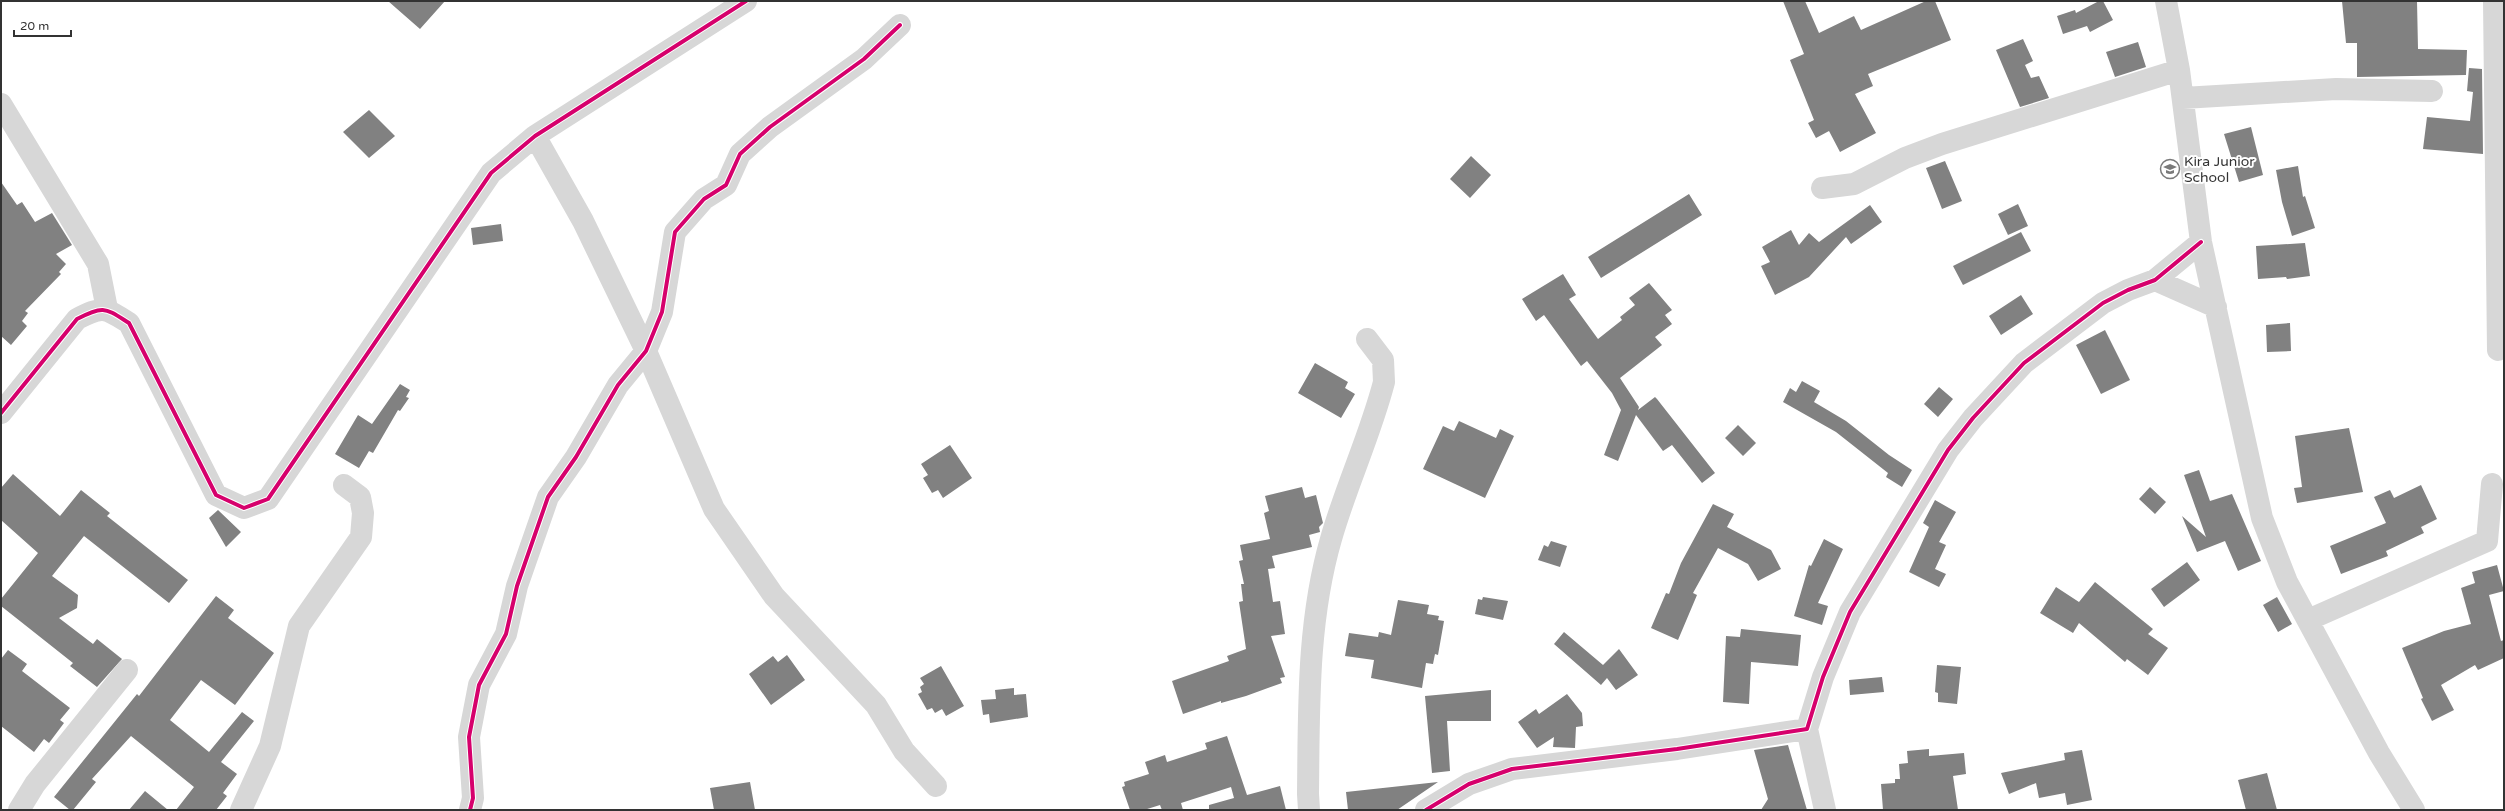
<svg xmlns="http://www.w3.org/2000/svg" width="2505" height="811" font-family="'Varela Round',sans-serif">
<rect width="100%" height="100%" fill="#fff"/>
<path fill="#818181" d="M 388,1 L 445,1 L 420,29 Z
M 1783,1 L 1805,1 L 1819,33 L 1854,16 L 1861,30 L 1926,1 L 1935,1 L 1951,40 L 1868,74 L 1873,86 L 1855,94 L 1876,133 L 1840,152 L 1829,131 L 1816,138 L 1808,123 L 1814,120 L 1790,60 L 1804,54 Z
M 2099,1 L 2103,1 L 2113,20 L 2090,32 L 2087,26 L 2063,34 L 2057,16 L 2075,10 L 2076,13 Z
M 2342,1 L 2417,1 L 2418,49 L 2467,50 L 2466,75 L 2357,77 L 2357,43 L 2346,43 Z
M 2023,39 L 2033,61 L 2025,65 L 2031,78 L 2039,76 L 2049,98 L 2020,107 L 1996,50 Z
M 2138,42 L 2146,67 L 2115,77 L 2106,52 Z
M 2469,68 L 2482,69 L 2483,154 L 2423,149 L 2427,117 L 2470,121 L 2473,92 L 2467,91 Z
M 369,110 L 395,136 L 369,158 L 343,132 Z
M 2251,127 L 2263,175 L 2239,182 L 2224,134 Z
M 1471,156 L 1491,175 L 1470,198 L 1450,179 Z
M 1945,161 L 1962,201 L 1942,209 L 1926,168 Z
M 2298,166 L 2303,197 L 2305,196 L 2315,228 L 2292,236 L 2282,202 L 2276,170 Z
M 1,182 L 17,205 L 22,202 L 35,222 L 52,213 L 72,245 L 56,254 L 66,264 L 59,272 L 61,274 L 25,311 L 28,313 L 22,321 L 27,326 L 11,345 L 1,336 Z
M 1689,194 L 1702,215 L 1601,278 L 1588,257 Z
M 2018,204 L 2028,226 L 2008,235 L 1998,214 Z
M 1870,205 L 1882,222 L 1851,244 L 1846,237 L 1809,277 L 1775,295 L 1761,266 L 1770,262 L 1762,247 L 1791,230 L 1799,245 L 1809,233 L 1819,242 Z
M 501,224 L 503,241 L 473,245 L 471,228 Z
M 2021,232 L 2031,251 L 1963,285 L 1953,266 Z
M 2305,243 L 2310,276 L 2287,279 L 2286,277 L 2258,279 L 2256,246 Z
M 1563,274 L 1576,295 L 1569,299 L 1598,339 L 1622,320 L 1620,317 L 1635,305 L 1629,298 L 1649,283 L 1672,310 L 1665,315 L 1672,324 L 1655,337 L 1662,345 L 1620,378 L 1639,407 L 1638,410 L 1655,397 L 1657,399 L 1715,473 L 1702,483 L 1672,445 L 1663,451 L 1636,415 L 1618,461 L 1604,455 L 1621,410 L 1612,393 L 1587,361 L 1581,366 L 1544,315 L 1536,321 L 1522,299 Z
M 2021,295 L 2033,314 L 2001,335 L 1989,316 Z
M 2290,323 L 2291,351 L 2267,352 L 2266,325 Z
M 2105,330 L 2130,380 L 2101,394 L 2076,345 Z
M 1315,363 L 1348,382 L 1345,388 L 1355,394 L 1341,418 L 1298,393 Z
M 1802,381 L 1820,391 L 1814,402 L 1846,421 L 1889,455 L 1912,470 L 1902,487 L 1886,477 L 1888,473 L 1836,432 L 1783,402 L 1790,388 L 1796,392 Z
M 400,384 L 410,390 L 406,397 L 409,398 L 400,411 L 398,410 L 373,453 L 369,451 L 359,468 L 335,454 L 358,415 L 372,424 Z
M 1939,387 L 1953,399 L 1938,417 L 1924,404 Z
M 1459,421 L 1496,438 L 1500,429 L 1514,436 L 1485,498 L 1423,469 L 1443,426 L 1454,431 Z
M 1738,425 L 1756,443 L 1743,456 L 1725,438 Z
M 2349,428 L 2363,492 L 2297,503 L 2294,488 L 2302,487 L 2295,436 Z
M 950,445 L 972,478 L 943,498 L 938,490 L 932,493 L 923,478 L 928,475 L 921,464 Z
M 2199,470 L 2210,501 L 2232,494 L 2261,561 L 2238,571 L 2225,541 L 2197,552 L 2182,516 L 2206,537 L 2184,475 Z
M 13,474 L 60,516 L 81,490 L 110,513 L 107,516 L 188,580 L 169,603 L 84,536 L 52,576 L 78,595 L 77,608 L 59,618 L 93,644 L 97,639 L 122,659 L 97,687 L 70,666 L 73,663 L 1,606 L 1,599 L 38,553 L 1,520 L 1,488 Z
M 2421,485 L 2437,519 L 2421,527 L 2424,533 L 2386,551 L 2388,556 L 2341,574 L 2330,546 L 2386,523 L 2374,497 L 2390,490 L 2394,498 Z
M 1302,487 L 1305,498 L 1316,495 L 1323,523 L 1319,527 L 1320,532 L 1309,535 L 1312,547 L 1272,556 L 1275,568 L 1268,569 L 1273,602 L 1280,601 L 1285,634 L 1271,636 L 1285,677 L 1280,678 L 1282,683 L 1246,696 L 1221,703 L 1221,701 L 1183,714 L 1172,681 L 1229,661 L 1227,656 L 1246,649 L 1239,602 L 1243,601 L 1241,584 L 1244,584 L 1239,561 L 1243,560 L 1240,545 L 1270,539 L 1264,513 L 1269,511 L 1265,496 Z
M 2150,487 L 2166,502 L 2155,514 L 2139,499 Z
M 1935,500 L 1956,512 L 1939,542 L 1946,545 L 1935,569 L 1946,574 L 1939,587 L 1909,572 L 1929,527 L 1923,523 Z
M 1713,504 L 1734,514 L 1727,527 L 1771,550 L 1781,569 L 1758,581 L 1748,564 L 1718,548 L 1693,593 L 1697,595 L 1678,640 L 1651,628 L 1666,593 L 1669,594 L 1681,563 Z
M 218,510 L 241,532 L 226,547 L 209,518 Z
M 1824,539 L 1843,549 L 1818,603 L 1828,606 L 1822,625 L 1794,616 L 1809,565 L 1811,566 Z
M 1551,541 L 1567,546 L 1560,567 L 1538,560 L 1544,545 L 1548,547 Z
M 2187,562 L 2200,580 L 2164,607 L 2151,589 Z
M 2497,565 L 2504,591 L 2489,595 L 2501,641 L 2504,640 L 2504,658 L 2478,670 L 2475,665 L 2441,685 L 2454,710 L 2432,721 L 2421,699 L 2423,698 L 2402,648 L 2444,631 L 2471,624 L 2461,588 L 2475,583 L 2472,572 Z
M 2095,582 L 2153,629 L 2148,634 L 2168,648 L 2148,675 L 2127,659 L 2125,662 L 2079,623 L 2073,633 L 2040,613 L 2056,587 L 2079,602 Z
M 216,596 L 234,610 L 228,618 L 274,653 L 235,705 L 201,680 L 170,720 L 209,752 L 242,712 L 254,721 L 221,762 L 237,774 L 223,793 L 227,796 L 216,810 L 176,810 L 194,787 L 131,736 L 92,779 L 96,782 L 73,810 L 70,810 L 54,797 L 137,694 L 139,696 Z
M 1483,597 L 1508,601 L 1503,620 L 1475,614 L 1478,599 L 1482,600 Z
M 2277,597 L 2292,624 L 2278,632 L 2263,605 Z
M 1398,600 L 1429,605 L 1427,614 L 1439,616 L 1438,620 L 1444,621 L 1438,655 L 1435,654 L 1433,664 L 1426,663 L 1422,688 L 1371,678 L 1374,660 L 1345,656 L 1349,633 L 1378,637 L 1379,632 L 1391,635 Z
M 1741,629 L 1801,635 L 1798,666 L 1751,662 L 1749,704 L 1723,702 L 1726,636 L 1740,637 Z
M 1564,632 L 1603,665 L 1619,649 L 1638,675 L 1616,690 L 1607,678 L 1601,685 L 1554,644 Z
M 8,650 L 27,664 L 22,671 L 70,708 L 60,720 L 64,723 L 49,743 L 44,739 L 34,752 L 1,726 L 1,659 Z
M 787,655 L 805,680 L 771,705 L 749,674 L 773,656 L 778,662 Z
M 1937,665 L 1961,667 L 1957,704 L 1938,702 L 1938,693 L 1935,692 Z
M 941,666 L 964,706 L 946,716 L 942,709 L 935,713 L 932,708 L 927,710 L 918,694 L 922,692 L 920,687 L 924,684 L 920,678 Z
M 1882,677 L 1884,692 L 1850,695 L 1849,680 Z
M 1014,688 L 1014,695 L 1026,694 L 1028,717 L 990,723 L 989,714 L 983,715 L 981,700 L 996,699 L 995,690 Z
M 1491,690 L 1491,721 L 1447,721 L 1450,771 L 1432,773 L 1425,696 Z
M 1567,694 L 1582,713 L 1583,726 L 1576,727 L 1575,748 L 1553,747 L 1554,737 L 1537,748 L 1518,722 L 1536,709 L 1539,714 Z
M 1227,736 L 1247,795 L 1280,786 L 1286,810 L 1209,810 L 1209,805 L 1234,798 L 1231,787 L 1181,803 L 1183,810 L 1162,810 L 1160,805 L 1144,810 L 1130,810 L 1122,787 L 1125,786 L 1124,782 L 1149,774 L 1145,762 L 1165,755 L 1167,762 L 1207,749 L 1205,743 Z
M 1788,745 L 1807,810 L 1761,810 L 1768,799 L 1754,750 Z
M 1929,749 L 1929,756 L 1964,753 L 1966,774 L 1953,776 L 1958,810 L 1883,810 L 1881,784 L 1895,783 L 1895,779 L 1900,779 L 1899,764 L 1908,763 L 1907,751 Z
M 2082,750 L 2092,800 L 2067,805 L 2065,793 L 2039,798 L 2036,783 L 2009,794 L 2001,773 L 2065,760 L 2064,753 Z
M 2267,773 L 2277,810 L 2246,810 L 2238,780 Z
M 750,782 L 755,810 L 714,810 L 710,788 Z
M 1438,782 L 1397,810 L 1348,810 L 1346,792 Z
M 145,791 L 168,810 L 129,810 Z"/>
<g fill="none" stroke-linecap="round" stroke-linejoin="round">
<path stroke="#d7d7d7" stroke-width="22" d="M 2166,1 L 2179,70 L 2201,242 L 2262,518 L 2287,582 L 2379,753 L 2414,810
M 2494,1 L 2498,350
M 2183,98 L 2336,89 L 2432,91
M 1,104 L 98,264 L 107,309
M 535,136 L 583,221 L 646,351 L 714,509 L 774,596 L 876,705 L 904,751 L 936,786
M 1822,188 L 1854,184 L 1905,158 L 1942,144 L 2179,70
M 2155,280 L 2216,307
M 1,413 L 77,319 C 104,305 105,308 129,323 L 216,495 L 244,508 L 268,499 L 491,173 L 535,136 L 746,1
M 2308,620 L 2487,541 L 2492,484
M 1807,729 L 1825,810
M 19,810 L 35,784 L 127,670
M 241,810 L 270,746 L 299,626 L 361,537 L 363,513 L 360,497 L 344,485
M 470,810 L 473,798 L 469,737 L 479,685 L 506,634 L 517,586 L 548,497 L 576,457 L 618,385 L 646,351 L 662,312 L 675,232 L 704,199 L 726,185 L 740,154 L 770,127 L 864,59 L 900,25
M 1309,810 L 1308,794 C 1309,709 1307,622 1331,539 C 1346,486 1370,436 1384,382 L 1383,360 L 1367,339
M 1426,810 L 1469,784 L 1512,769 L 1677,749 L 1807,729 L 1823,677 L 1850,612 L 1948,450 L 1973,418 L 2024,363 L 2103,303 L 2128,290 L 2155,280 L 2201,242"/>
<g stroke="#fff" stroke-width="6">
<path id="cycleway" d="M 1,413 L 77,319 C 104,305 105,308 129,323 L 216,495 L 244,508 L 268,499 L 491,173 L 535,136 L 746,1
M 470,810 L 473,798 L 469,737 L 479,685 L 506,634 L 517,586 L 548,497 L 576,457 L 618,385 L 646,351 L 662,312 L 675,232 L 704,199 L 726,185 L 740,154 L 770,127 L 864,59 L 900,25
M 1426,810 L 1469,784 L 1512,769 L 1677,749 L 1807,729 L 1823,677 L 1850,612 L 1948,450 L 1973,418 L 2024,363 L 2103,303 L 2128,290 L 2155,280 L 2201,242"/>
</g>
<use href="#cycleway" stroke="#d6006c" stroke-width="4"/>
</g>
<defs>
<g id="school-ring" transform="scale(1)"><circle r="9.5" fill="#fff" stroke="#7a7a7a" stroke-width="1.5"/><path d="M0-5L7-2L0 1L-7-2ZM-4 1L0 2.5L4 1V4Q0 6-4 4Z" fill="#7a7a7a"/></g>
</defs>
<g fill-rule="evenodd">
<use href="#school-ring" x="2170" y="169"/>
</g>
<g text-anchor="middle" stroke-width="4" stroke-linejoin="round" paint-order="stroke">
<g font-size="14" fill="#333" stroke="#fff" text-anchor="start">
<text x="2184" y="166">Kira Junior<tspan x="2184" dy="16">School</tspan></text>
</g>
</g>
<rect width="2505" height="811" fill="none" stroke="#333333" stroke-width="4"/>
<path d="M14 30v6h57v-6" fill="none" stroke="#333333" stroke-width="2"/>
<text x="20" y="30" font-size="12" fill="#333333" stroke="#ffffff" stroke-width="3" paint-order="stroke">20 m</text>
</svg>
